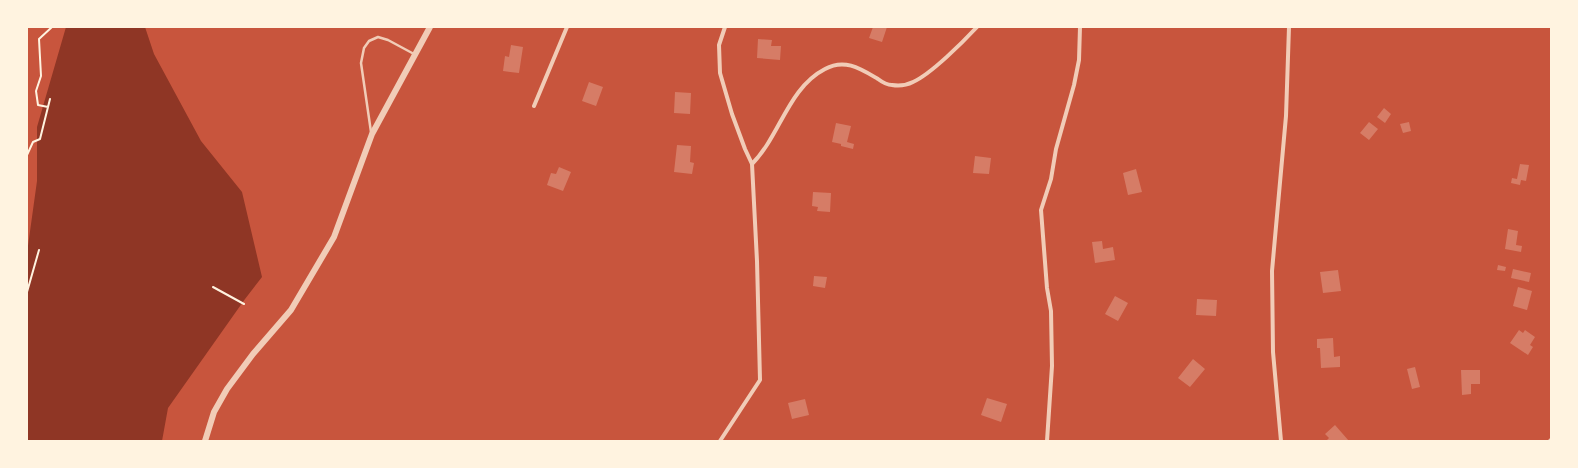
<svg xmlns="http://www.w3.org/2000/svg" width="1578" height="468" font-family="'Crimson Pro',serif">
<rect width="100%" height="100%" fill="#c8553d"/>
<path fill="#8f3625" d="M 66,27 L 145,27 L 154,54 L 201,141 L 242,192 L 262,277 L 245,299 L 168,408 L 162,441 L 27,441 L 27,253 L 37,181 L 37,127 Z"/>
<path fill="#d67c66" d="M 873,27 L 887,27 L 882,42 L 869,38 Z
M 758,39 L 772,40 L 771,46 L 781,46 L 780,60 L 757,58 Z
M 511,45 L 523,47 L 519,73 L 503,71 L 505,56 L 509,57 Z
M 589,82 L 603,87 L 596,106 L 582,101 Z
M 675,92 L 691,93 L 690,114 L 674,113 Z
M 1384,108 L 1391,114 L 1385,123 L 1377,117 Z
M 1369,122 L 1378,129 L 1369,140 L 1360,133 Z
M 1409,122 L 1411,131 L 1403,133 L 1400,124 Z
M 836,123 L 851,126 L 847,142 L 854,144 L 853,149 L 841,146 L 841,144 L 832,142 Z
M 677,145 L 691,146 L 690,162 L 694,163 L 692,174 L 674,172 Z
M 975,156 L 991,158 L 989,174 L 973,173 Z
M 1520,164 L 1529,165 L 1526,181 L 1521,180 L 1520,185 L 1511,183 L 1512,178 L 1517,179 Z
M 559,167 L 571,172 L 563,191 L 547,185 L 551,173 L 556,174 Z
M 1136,169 L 1142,192 L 1128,195 L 1123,173 Z
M 813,192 L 831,193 L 830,212 L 817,211 L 818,207 L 812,206 Z
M 1508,229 L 1518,231 L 1516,245 L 1522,246 L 1521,252 L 1505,249 Z
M 1102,241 L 1103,249 L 1113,247 L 1115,260 L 1095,263 L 1092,242 Z
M 1498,265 L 1506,267 L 1505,271 L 1497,270 Z
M 1513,269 L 1531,273 L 1529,282 L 1511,278 Z
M 1338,270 L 1341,291 L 1323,293 L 1320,272 Z
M 814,276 L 827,277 L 825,288 L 813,286 Z
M 1518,287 L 1532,291 L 1527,310 L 1513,306 Z
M 1115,296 L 1128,303 L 1118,321 L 1105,314 Z
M 1197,299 L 1217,300 L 1216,316 L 1196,315 Z
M 1519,330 L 1523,333 L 1525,330 L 1535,337 L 1530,345 L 1533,347 L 1528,355 L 1510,343 Z
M 1333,338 L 1334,357 L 1340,356 L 1340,367 L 1321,368 L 1320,348 L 1317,348 L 1317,339 Z
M 1193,359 L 1205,369 L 1190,387 L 1178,378 Z
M 1415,367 L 1420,387 L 1412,389 L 1407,369 Z
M 1461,370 L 1480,370 L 1480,384 L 1471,384 L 1471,394 L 1462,395 Z
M 987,398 L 1007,404 L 1001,422 L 981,415 Z
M 805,399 L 809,415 L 792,419 L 788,403 Z
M 1335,425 L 1349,441 L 1326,441 L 1329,438 L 1325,434 Z"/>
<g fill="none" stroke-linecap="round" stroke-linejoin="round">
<path stroke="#fff3e0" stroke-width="2" d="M 48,107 L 38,105 L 36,91 L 41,76 L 39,39 L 52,27
M 27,155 L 33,142 L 40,139 L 50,99
M 213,287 L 244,304
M 27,292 L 39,250"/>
<path stroke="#f1ccb7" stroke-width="2.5" d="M 371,132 L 361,63 L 364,48 L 369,41 L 378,37 L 388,40 L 414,54"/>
<path stroke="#f1ccb7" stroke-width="4" d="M 534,106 L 567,27
M 752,164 C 780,136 788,88 825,69 C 845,58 861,69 878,79 C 882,82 887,85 892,85 C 898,86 907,85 913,82 C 931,74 963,42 977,27
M 720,441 L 760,380 L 757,261 L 752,164 L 745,149 L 732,114 L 720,73 L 719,45 L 725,27
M 1047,441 L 1052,366 L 1051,311 L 1047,288 L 1041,210 L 1051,179 L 1056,149 L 1074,85 L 1079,60 L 1080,27
M 1281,441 L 1273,352 L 1272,271 L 1286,116 L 1289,27
M 1550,441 L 1551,440"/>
<path stroke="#f1ccb7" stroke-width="6" d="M 205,441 L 214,412 L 227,389 L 253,354 L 291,310 L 334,237 L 372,134 L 430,27"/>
</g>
<rect width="1578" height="468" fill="none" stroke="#fff3e0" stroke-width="56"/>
</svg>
